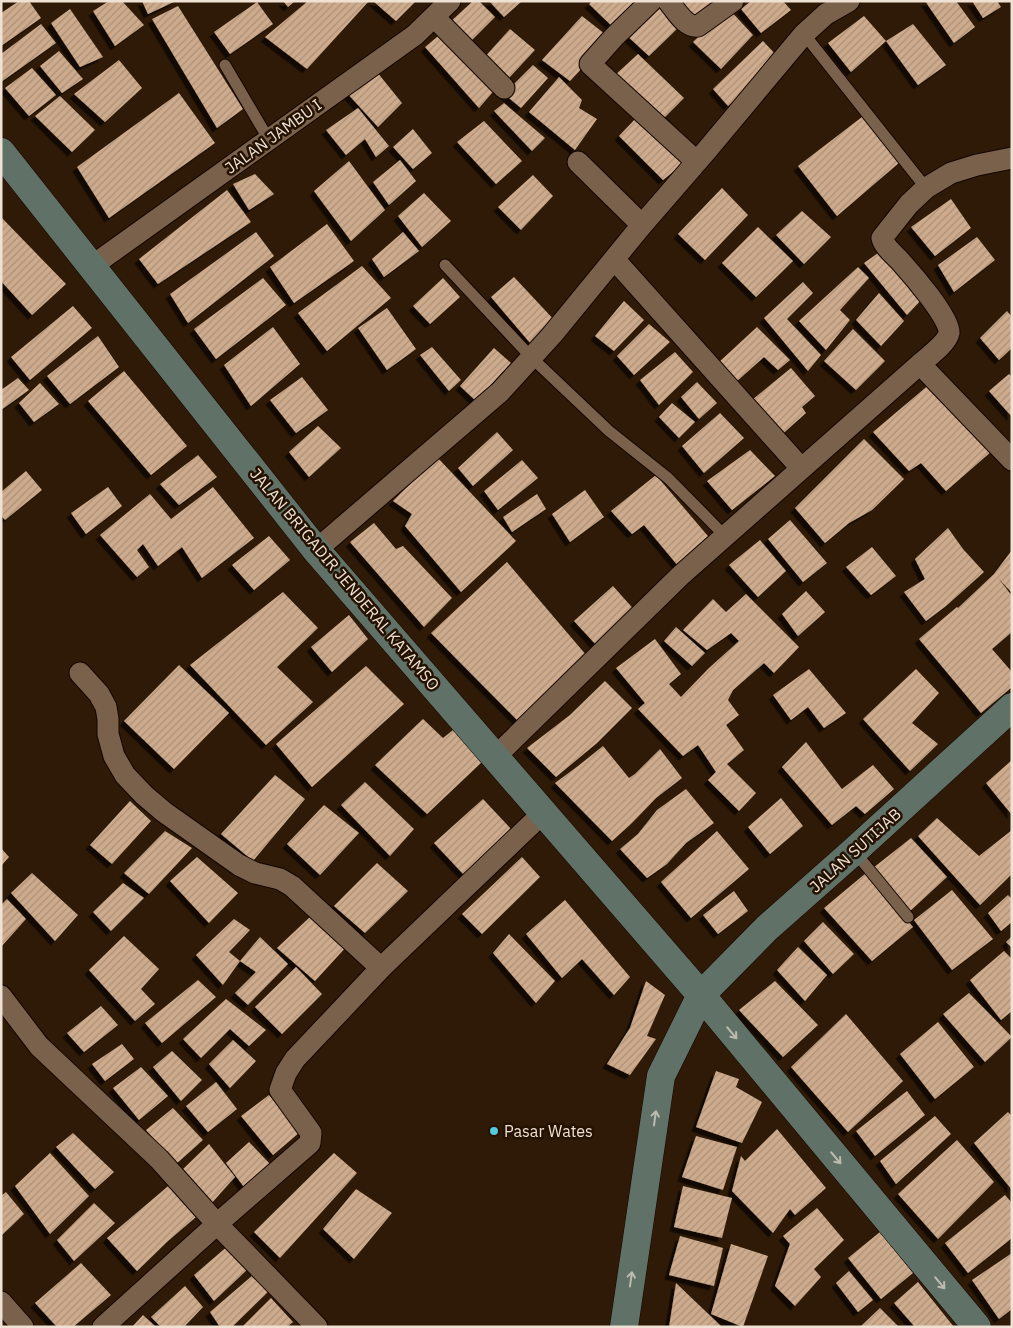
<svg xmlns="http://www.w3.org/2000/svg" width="1013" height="1328" font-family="'IBM Plex Sans',sans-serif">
<defs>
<pattern id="building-hatch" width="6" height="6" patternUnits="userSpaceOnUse" patternTransform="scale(1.25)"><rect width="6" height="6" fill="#cdab8c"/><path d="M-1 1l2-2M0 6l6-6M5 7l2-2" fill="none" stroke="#ac9179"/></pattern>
<filter id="shadow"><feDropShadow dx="-4.5" dy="4.5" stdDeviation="0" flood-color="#0009"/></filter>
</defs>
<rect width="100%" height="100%" fill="#2e1a06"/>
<path fill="url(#building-hatch)" filter="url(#shadow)" d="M 19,1 L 29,1 L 41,18 L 1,46 L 1,13 Z
M 109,1 L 122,1 L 144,25 L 115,46 L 93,11 Z
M 142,1 L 176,1 L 148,14 Z
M 283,1 L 295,1 L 288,7 Z
M 308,1 L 369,1 L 307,69 L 265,37 Z
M 373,1 L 416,1 L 396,21 Z
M 473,1 L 479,1 L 495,17 L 468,44 L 449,23 Z
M 489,1 L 522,1 L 504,17 Z
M 592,1 L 645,1 L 615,29 L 589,4 Z
M 671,1 L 719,1 L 693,25 Z
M 751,1 L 783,1 L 791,10 L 761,33 L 741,9 Z
M 925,1 L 956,1 L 975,27 L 954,43 Z
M 972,1 L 997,1 L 1001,7 L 983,18 Z
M 257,2 L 273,24 L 230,54 L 214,32 Z
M 656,4 L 678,28 L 649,56 L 623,32 Z
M 178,6 L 243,109 L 217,128 L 152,19 Z
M 728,8 L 753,35 L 721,69 L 693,42 Z
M 70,9 L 103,57 L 80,67 L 51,23 Z
M 582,16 L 610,38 L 570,81 L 542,60 Z
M 864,16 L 886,41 L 851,72 L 828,43 Z
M 41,24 L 56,43 L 1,82 L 1,54 Z
M 913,24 L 946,65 L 918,85 L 886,41 Z
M 510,29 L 535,50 L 507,80 L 483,59 Z
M 443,32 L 498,86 L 479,108 L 425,47 Z
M 763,41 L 779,58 L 728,106 L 713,89 Z
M 59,51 L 83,79 L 62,93 L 40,66 Z
M 638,54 L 684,98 L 661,121 L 613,77 Z
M 119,60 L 142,88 L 105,122 L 74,94 Z
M 533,65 L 548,78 L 521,108 L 504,94 Z
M 32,68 L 56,95 L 29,116 L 5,88 Z
M 377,72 L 402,103 L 378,127 L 347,93 Z
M 559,77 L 582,100 L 579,108 L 597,119 L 575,150 L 529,112 Z
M 179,93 L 215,143 L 109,218 L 77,167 Z
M 60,96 L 95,130 L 72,152 L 35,116 Z
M 504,103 L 545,138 L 532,151 L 494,111 Z
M 358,108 L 389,146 L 376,157 L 365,139 L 346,155 L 326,130 Z
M 639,115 L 689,159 L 663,180 L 619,136 Z
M 862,117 L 900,162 L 837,216 L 798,166 Z
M 484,121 L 522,161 L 496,184 L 457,142 Z
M 413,129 L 432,153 L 413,169 L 393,147 Z
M 400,160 L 416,181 L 389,205 L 373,182 Z
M 349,161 L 385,210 L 351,241 L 314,191 Z
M 255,174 L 274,194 L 249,210 L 233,184 Z
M 533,175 L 553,196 L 521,230 L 498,207 Z
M 722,188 L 748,215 L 705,260 L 678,234 Z
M 227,190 L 251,222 L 158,284 L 139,259 Z
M 424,193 L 451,221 L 422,247 L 398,216 Z
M 951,199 L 971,228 L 935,256 L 911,227 Z
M 802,211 L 831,237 L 804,264 L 776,235 Z
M 1,217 L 66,284 L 32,315 L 1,281 Z
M 327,224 L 354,261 L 294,303 L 270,267 Z
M 758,227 L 793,261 L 756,297 L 722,263 Z
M 256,232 L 274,256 L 188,323 L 170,294 Z
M 403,232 L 419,251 L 384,277 L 372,259 Z
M 977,237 L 995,260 L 954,292 L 938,265 Z
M 885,248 L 923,298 L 907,315 L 864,263 Z
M 362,266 L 391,298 L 327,351 L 298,313 Z
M 858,267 L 869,278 L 840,310 L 850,320 L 826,350 L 799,321 Z
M 514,277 L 557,323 L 531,344 L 491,297 Z
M 263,278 L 286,305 L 216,359 L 194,329 Z
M 443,278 L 460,297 L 430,324 L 413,306 Z
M 803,282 L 813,293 L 787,319 L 821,355 L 808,371 L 764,318 Z
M 879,293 L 904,321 L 881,346 L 856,320 Z
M 624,301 L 644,320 L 614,351 L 595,336 Z
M 73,306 L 92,328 L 30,380 L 11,357 Z
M 387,308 L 416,349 L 387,370 L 358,328 Z
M 1007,311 L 1012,317 L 1012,348 L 999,360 L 980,338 Z
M 649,324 L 670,342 L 634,375 L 617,356 Z
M 273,327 L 300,364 L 251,406 L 224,365 Z
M 757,327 L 790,360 L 778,370 L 764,357 L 736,382 L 717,364 Z
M 853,329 L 885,361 L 856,390 L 824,361 Z
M 98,336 L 119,367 L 70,404 L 47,376 Z
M 432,347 L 461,380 L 449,391 L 420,355 Z
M 494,348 L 511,363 L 476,401 L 460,386 Z
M 675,352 L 693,372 L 659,405 L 640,380 Z
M 791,368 L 815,396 L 802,407 L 806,413 L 778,438 L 747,404 Z
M 124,371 L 187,446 L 151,475 L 88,401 Z
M 1009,374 L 1012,377 L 1012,417 L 989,391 Z
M 302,377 L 328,410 L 296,433 L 270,400 Z
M 18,378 L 29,390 L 1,410 L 1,390 Z
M 697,382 L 717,403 L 699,419 L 681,397 Z
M 40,383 L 59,404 L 34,422 L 19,403 Z
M 931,383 L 992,451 L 946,491 L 921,463 L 909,471 L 873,432 Z
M 672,403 L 695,422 L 679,438 L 659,417 Z
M 720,413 L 744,438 L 704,473 L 682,446 Z
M 318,426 L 341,448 L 309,477 L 289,452 Z
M 497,432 L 513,450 L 473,486 L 458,468 Z
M 864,439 L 904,479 L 872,510 L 849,523 L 825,543 L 795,508 Z
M 750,450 L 775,476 L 732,510 L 707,481 Z
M 198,455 L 217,477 L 179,505 L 160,484 Z
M 437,457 L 516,541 L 461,592 L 405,526 L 412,514 L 393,501 Z
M 522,460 L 538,478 L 498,510 L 484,491 Z
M 26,471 L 42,490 L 5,520 L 1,515 L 1,492 Z
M 656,475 L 713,542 L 679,567 L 644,525 L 632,534 L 611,511 Z
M 108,487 L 122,506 L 86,534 L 71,513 Z
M 213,487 L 254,538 L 202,578 L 182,547 L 158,566 L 143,544 L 137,550 L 149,567 L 137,577 L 100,535 L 150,494 L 171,519 Z
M 585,490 L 604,517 L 570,542 L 552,514 Z
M 537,494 L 546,509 L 512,532 L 503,517 Z
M 790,520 L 827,563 L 803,582 L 768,539 Z
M 374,523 L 396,549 L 403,546 L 452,598 L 424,627 L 350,542 Z
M 948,528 L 963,549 L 984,572 L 946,606 L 926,621 L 904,592 L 925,579 L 915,559 Z
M 269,536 L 290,560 L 254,590 L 232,565 Z
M 760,540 L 786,571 L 758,597 L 729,565 Z
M 872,547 L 896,576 L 871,595 L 846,567 Z
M 1012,550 L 1012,593 L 998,578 L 1012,596 L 1012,632 L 992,649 L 1012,672 L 1012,687 L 981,713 L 919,639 L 957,607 L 958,608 L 994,574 Z
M 507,562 L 587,656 L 521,724 L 431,633 Z
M 613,586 L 638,614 L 599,648 L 574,621 Z
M 806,591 L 825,612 L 798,636 L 782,614 Z
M 283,592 L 318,628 L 277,667 L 313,702 L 266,745 L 190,665 Z
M 746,594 L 799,647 L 774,673 L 764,663 L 733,690 L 728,700 L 739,715 L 726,725 L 744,750 L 727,764 L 756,793 L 739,811 L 708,780 L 716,772 L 698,745 L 683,756 L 638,709 L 645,703 L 616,668 L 655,639 L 681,674 L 669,684 L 681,697 L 709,668 L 739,641 L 731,633 L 707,650 L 683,630 L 713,599 L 726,612 Z
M 349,615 L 368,639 L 332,672 L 311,647 Z
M 676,627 L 705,653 L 692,666 L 664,641 Z
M 179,665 L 229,713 L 174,769 L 124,721 Z
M 366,666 L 404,704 L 312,787 L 276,744 Z
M 809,669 L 846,713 L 824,728 L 808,707 L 791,720 L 773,695 Z
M 916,669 L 939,693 L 912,723 L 938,744 L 910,771 L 863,719 Z
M 605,681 L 632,708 L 597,743 L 556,777 L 527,748 L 570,715 Z
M 423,719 L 443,738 L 453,730 L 483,761 L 427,814 L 375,765 Z
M 806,742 L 842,789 L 873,765 L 894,789 L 865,814 L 856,806 L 832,825 L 782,767 Z
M 603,746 L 629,778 L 635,774 L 660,749 L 682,778 L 656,798 L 632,823 L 612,841 L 555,783 L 578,766 Z
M 1012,760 L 1012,815 L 986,783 Z
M 275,775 L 305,799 L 253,861 L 221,834 Z
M 365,782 L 414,829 L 390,856 L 341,805 Z
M 686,789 L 714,823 L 686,843 L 667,864 L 647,878 L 620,849 L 638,834 L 657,810 Z
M 781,798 L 803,826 L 770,854 L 748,827 Z
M 483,799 L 513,831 L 465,876 L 434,843 Z
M 130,801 L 151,821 L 112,864 L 90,845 Z
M 324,805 L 359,833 L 320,875 L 287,844 Z
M 937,818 L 979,856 L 1012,830 L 1012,874 L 980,905 L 918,836 Z
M 165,831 L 192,848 L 149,894 L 124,873 Z
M 717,831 L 749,869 L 691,918 L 661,882 Z
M 911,838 L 947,877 L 909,912 L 873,868 Z
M 1,848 L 9,857 L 1,866 Z
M 197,857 L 238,893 L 209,923 L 170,881 Z
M 522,857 L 540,877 L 482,934 L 462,914 Z
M 377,863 L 408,891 L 365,933 L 334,906 Z
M 32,873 L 78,915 L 55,941 L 11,893 Z
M 866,873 L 913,927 L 872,961 L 824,908 Z
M 123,883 L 144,898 L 111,931 L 93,912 Z
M 952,890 L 993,939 L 952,970 L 914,920 Z
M 734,891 L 748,911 L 718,934 L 703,915 Z
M 1008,895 L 1012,899 L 1012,922 L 1001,931 L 988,913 Z
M 7,899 L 26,919 L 1,947 L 1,905 Z
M 565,900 L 630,977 L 614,995 L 582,959 L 562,978 L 526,934 Z
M 310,917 L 347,946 L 315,981 L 277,948 Z
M 234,919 L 250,930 L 229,952 L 240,961 L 223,985 L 196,955 Z
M 823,922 L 854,954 L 833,974 L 804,941 Z
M 509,934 L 555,981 L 536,1003 L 493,953 Z
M 124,936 L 159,969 L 141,989 L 155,1004 L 135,1021 L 89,970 Z
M 1012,936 L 1012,948 L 1006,942 Z
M 260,937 L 288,964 L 248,1005 L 235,993 L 256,972 L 240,961 Z
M 798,947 L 827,975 L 805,1001 L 777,970 Z
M 1004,951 L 1012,959 L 1012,1011 L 1001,1020 L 970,980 Z
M 296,967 L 322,994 L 282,1034 L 255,1007 Z
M 198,980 L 216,997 L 162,1043 L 145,1023 Z
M 646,981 L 665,995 L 647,1036 L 656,1039 L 630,1075 L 607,1064 L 630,1028 Z
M 775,981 L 818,1025 L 783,1057 L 739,1010 Z
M 969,993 L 1012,1037 L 985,1062 L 943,1014 Z
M 226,999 L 266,1030 L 249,1046 L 230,1029 L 201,1058 L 183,1039 Z
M 101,1006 L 118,1025 L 84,1052 L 67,1033 Z
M 846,1014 L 903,1081 L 848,1132 L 791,1067 Z
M 938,1022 L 974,1067 L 935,1099 L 900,1054 Z
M 233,1040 L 256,1061 L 230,1088 L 209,1064 Z
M 122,1044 L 134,1059 L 105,1081 L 92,1064 Z
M 172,1051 L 202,1080 L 181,1101 L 153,1067 Z
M 141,1067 L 168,1096 L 139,1120 L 113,1088 Z
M 716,1071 L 739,1079 L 736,1087 L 762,1102 L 742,1143 L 696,1127 Z
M 216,1082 L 237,1109 L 208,1132 L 186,1106 Z
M 907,1091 L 925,1115 L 875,1156 L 856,1131 Z
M 269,1095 L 300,1132 L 273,1155 L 241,1116 Z
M 173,1108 L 203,1140 L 176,1164 L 146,1130 Z
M 1008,1112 L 1012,1116 L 1012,1190 L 974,1143 Z
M 935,1116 L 951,1134 L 896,1184 L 880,1161 Z
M 777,1129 L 826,1188 L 795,1215 L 790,1209 L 773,1233 L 732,1191 L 741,1156 L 745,1161 Z
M 73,1133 L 114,1172 L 95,1189 L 56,1147 Z
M 696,1136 L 737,1147 L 723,1190 L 682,1177 Z
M 957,1140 L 994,1182 L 938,1239 L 898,1194 Z
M 249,1142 L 270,1164 L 244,1187 L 226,1163 Z
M 209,1144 L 235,1177 L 210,1205 L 180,1172 Z
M 50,1153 L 89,1196 L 50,1234 L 15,1186 Z
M 334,1153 L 357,1173 L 280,1258 L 254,1232 Z
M 173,1182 L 203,1211 L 168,1241 L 137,1271 L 107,1238 Z
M 683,1186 L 732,1198 L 722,1238 L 674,1227 Z
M 356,1189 L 392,1213 L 354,1259 L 323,1229 Z
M 6,1192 L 24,1214 L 1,1236 L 1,1196 Z
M 1005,1195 L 1012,1203 L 1012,1238 L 968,1273 L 945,1243 Z
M 94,1203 L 115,1223 L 74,1261 L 57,1240 Z
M 817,1208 L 844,1240 L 814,1269 L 821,1277 L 795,1306 L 775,1286 L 790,1244 L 783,1236 Z
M 880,1232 L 913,1273 L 881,1299 L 848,1258 Z
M 680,1236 L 723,1248 L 714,1286 L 669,1275 Z
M 731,1244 L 768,1256 L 743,1327 L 711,1314 Z
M 229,1245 L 250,1267 L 214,1301 L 194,1275 Z
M 1012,1253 L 1012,1309 L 999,1319 L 972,1280 Z
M 81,1263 L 111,1295 L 73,1327 L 57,1327 L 35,1303 Z
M 849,1271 L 873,1300 L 858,1312 L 836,1283 Z
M 253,1275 L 271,1289 L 232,1327 L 220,1327 L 210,1312 Z
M 918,1282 L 954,1327 L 915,1327 L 894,1303 Z
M 676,1283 L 722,1327 L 669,1327 Z
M 185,1286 L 203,1307 L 184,1327 L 161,1327 L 151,1317 Z
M 271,1298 L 293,1322 L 287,1327 L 242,1327 Z
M 880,1308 L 899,1327 L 860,1327 Z
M 143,1315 L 156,1327 L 132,1327 Z"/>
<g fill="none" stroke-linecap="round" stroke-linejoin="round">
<g stroke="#150500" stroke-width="13">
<path id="service" d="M 804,34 L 926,188
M 225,65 L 269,140
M 445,265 L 532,358 L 609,431 L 668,478 L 725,536
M 854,851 L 908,917"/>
</g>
<g stroke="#150500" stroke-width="23">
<path id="minor" d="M 651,1 L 614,37 L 590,64 L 697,162
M 668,1 C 676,10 685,28 698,26 L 733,1
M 434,17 L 504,88
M 578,162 L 642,225
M 614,259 L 801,468
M 92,266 L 415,35 L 450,1
M 920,364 C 928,357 947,343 949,333 C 951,319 911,273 901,262 C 895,255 884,247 882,238 L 909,204 L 926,188 L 951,173 L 977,165 L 1012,158
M 316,550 L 500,392 L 552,335 L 642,225 L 707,150 L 804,34 L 826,14 L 849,1
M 80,673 L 99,694 L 106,707 L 108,719 L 108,734 L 114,756 L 125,775 L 144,795 L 164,812 L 239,865 L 255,873 L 280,879 L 292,886 L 381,968
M 495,757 L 680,576 L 920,364 L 1012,460
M 1,996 L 39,1046 L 159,1159 L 217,1224 L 317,1327
M 1,1302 L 23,1327
M 103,1327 L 217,1224 L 310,1143 L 311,1133 L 280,1090 L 286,1073 L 295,1059 L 381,968 L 543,813"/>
</g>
<g stroke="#150500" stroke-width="29">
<path id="secondary" d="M 1,152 L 316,550 L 701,995 L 977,1327
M 624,1327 L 661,1076 L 701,995 L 767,928 L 854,851 L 1012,707"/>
</g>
<use href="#service" stroke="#79614b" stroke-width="11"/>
<use href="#minor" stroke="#79614b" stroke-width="21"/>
<use href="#secondary" stroke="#607167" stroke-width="28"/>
</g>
<defs><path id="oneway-shaft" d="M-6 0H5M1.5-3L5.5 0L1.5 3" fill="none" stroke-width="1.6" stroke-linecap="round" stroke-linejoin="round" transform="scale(1.25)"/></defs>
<g stroke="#bdbaae">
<use href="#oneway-shaft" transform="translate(732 1033) rotate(50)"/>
<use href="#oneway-shaft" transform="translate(655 1118) rotate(-82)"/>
<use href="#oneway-shaft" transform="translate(836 1158) rotate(50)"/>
<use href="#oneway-shaft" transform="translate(631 1279) rotate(-82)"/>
<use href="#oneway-shaft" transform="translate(940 1283) rotate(50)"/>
</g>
<circle fill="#56c9e0" stroke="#241100" stroke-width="2" cx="494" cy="1131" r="5"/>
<g text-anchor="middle" stroke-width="5" stroke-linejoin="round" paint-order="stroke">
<g font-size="16" fill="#efe1d4" stroke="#241100">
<text transform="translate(273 136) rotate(-36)" y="6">JALAN JAMBU I</text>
<text transform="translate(345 579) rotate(50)" y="6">JALAN BRIGADIR JENDERAL KATAMSO</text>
<text transform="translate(855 850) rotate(-42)" y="6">JALAN SUTIJAB</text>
</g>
<g font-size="16" fill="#efe1d4" stroke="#241100" text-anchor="start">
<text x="504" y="1137">Pasar Wates</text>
</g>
</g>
<rect width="1013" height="1328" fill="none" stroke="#efe1d4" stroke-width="5"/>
</svg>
